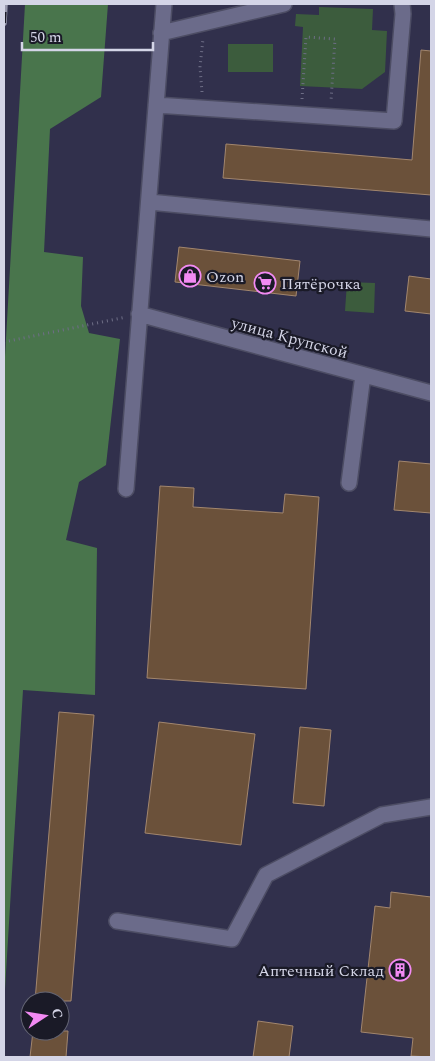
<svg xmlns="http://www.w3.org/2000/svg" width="435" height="1061" font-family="Spectral,serif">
<rect width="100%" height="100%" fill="#31304c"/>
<path fill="#3c5c3d" d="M 319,7 L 373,9 L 372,30 L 387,31 L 385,72 L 362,89 L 300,86 L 303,27 L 295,26 L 296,14 L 319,15 Z
M 228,44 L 273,44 L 273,72 L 228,72 Z
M 347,282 L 375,283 L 374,313 L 345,311 Z"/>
<path fill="#49754c" d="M 25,4 L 108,4 L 101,97 L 50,129 L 44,252 L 83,257 L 81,306 L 89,333 L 120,339 L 106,465 L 79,482 L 66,540 L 97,548 L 95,695 L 23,690 L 4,1006 L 4,374 Z"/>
<path fill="#6b513a" stroke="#a2866e" d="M 421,50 L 431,51 L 431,195 L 223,178 L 226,144 L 412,160 Z
M 179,247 L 300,261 L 296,296 L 175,282 Z
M 409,276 L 431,279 L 431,314 L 405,311 Z
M 399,461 L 431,464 L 431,513 L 394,510 Z
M 160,486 L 194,488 L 193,507 L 283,513 L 285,494 L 319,497 L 306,689 L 147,678 Z
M 59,712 L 94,715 L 71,1001 L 35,1001 Z
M 159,722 L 255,734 L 241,845 L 145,833 Z
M 300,727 L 331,730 L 324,806 L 293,803 Z
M 391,892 L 431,897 L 431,1057 L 411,1056 L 413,1038 L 361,1032 L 375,906 L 390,908 Z
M 258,1021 L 293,1026 L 289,1057 L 253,1057 Z
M 33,1031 L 68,1031 L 66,1057 L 30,1057 Z"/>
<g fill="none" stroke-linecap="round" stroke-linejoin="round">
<g stroke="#4d4d64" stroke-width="18">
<path id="minor" d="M 161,33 L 284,4
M 156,105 L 394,121 L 403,14 L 402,4
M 149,202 L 431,229
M 139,314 L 431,393
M 349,483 L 363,375
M 126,489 L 164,4
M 117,921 L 232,939 L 266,875 L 382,815 L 431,807"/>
</g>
<path stroke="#6e6e86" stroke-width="3" stroke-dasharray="1 4" stroke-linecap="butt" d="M 202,92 L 200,67 L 203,39
M 302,99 L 306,37 L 335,39 L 331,101
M 4,342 L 126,317"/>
<use href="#minor" stroke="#6b6b8a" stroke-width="15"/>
<g stroke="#9797ad" stroke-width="5.5">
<path id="rail" d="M 4,23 L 5,4"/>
</g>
<use href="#rail" stroke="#1a1a27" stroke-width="4" stroke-dasharray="11" stroke-linecap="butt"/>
</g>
<defs>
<g id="shop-ring" transform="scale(1.125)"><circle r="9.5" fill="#1a1a27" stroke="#f28af3" stroke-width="1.5"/><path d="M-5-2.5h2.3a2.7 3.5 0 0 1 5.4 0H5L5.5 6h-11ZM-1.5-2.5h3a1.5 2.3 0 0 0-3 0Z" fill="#f28af3"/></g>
<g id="supermarket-ring" transform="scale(1.125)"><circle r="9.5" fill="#1a1a27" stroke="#f28af3" stroke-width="1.5"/><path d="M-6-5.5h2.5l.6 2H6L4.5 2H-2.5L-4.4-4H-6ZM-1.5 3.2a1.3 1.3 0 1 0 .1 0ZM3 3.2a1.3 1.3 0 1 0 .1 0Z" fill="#f28af3"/></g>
<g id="building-ring" transform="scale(1.125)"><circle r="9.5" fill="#1a1a27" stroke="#f28af3" stroke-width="1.5"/><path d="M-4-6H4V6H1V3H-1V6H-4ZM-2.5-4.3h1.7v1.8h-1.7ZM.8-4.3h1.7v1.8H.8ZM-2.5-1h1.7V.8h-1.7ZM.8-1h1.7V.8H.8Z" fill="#f28af3"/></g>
</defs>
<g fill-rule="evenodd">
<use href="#shop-ring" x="190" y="276"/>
<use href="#supermarket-ring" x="265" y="283"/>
<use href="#building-ring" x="400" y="970"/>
</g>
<g text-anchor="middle" stroke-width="4.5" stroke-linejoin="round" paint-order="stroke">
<g font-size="16" fill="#d4d5e7" stroke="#1a1a27" text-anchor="start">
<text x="206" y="282">Ozon</text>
<text x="281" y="289">Пятёрочка</text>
<text x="384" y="976" text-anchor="end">Аптечный Склад</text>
</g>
<g font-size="16" fill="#d4d5e7" stroke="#1a1a27">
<text transform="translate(290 337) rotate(15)" y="6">улица Крупской</text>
</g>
</g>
<rect width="435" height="1061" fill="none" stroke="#d4d5e7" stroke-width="10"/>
<g transform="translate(45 1016) rotate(78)"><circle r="24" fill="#1a1a27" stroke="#646574"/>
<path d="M0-4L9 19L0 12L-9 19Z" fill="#f28af3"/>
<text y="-8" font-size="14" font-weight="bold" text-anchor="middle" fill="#d4d5e7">С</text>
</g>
<path d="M22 42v8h131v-8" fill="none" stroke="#d4d5e7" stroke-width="2.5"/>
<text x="30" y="42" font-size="15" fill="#d4d5e7" stroke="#1a1a27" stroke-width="4" paint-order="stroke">50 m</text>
</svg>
